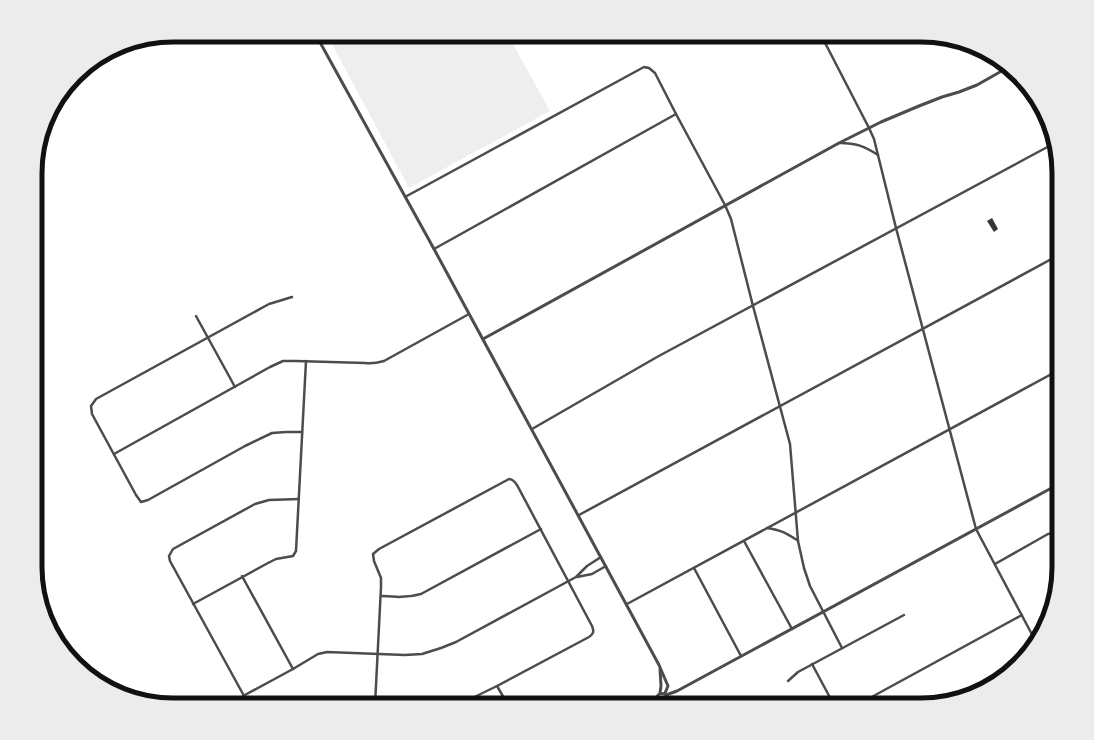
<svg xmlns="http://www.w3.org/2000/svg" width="1094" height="740" viewBox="0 0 1094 740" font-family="'DejaVu Sans',sans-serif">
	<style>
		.green { fill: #eee }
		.building { fill: #353535 }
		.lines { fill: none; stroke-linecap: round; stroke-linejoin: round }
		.minor { stroke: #4c4c4c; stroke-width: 2.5 }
		.tertiary { stroke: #4c4c4c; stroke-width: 3 }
		.rim { fill: none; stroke: #111; stroke-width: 5 }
	</style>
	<rect width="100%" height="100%" fill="#fff"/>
	<polygon class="green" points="327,35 508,35 550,111 409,188"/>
	<polygon class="building" points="992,218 998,229 994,232 987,221"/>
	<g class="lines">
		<g class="minor">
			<polyline points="821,35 869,128 874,139 896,228 976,529 1036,642"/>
			<path d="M840 143C856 143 864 146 878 155"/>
			<polyline points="405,197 644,67 649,68 655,73 676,114 725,205 731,219 753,306 790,444 798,541 804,568 810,586 842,648"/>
			<polyline points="434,249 676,114"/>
			<polyline points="292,297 269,304 96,399 91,406 92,414 136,495 141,502 148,500 245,446 272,433 286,432 302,432"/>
			<polyline points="196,316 235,387"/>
			<polyline points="532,429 657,357 1053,144"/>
			<path d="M114 454 270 367 283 361H296L365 363C372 364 377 363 384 361L469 314"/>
			<polyline points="579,515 1059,255"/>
			<path d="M767 528C781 530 786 533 797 540"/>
			<polyline points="744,541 792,629"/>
			<polyline points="995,564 1048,534 1054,533 1059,534"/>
			<polyline points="694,568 741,656"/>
			<polyline points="242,576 293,669"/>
			<polyline points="577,577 592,574 606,566"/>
			<path d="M381 596C395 597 407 598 421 594L541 529"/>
			<polyline points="193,604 268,563 276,559 293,556 296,551 306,361"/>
			<polyline points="627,604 1059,370"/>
			<polyline points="812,664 834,705"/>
			<polyline points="788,681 798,672 904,615"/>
			<polyline points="497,686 508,705"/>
			<polyline points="243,696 293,669 318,654 327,652 405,655 422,654 441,648 456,642 576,577 587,566 601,557"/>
			<polyline points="249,705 170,561 169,556 173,549 255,504 269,500 299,499"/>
			<path d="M375 705 381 587V578L374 561 373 554 379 549 509 479C513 479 515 482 517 485L592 626C594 631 594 634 589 637L497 686 458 705"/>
			<polyline points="857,705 1022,615"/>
		</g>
		<g class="tertiary">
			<polyline points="316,35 434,249 659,665 668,686 665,693"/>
			<polyline points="483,339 839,143 881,122 919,106 942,97 959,92 977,85 1007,68"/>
			<polyline points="660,669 661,686 660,693"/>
			<circle cx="662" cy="699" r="5.5"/>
			<polyline points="666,695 677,691 1059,484"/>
			<polyline points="648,705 657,697"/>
		</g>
	</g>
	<path d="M0 0H1094V740H0ZM173 42H921A131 131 0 0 1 1052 173V567A131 131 0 0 1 921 698H173A131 131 0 0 1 42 567V173A131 131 0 0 1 173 42Z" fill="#ececec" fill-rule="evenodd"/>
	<path class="rim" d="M173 42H921A131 131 0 0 1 1052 173V567A131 131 0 0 1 921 698H173A131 131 0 0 1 42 567V173A131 131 0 0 1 173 42Z"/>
</svg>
